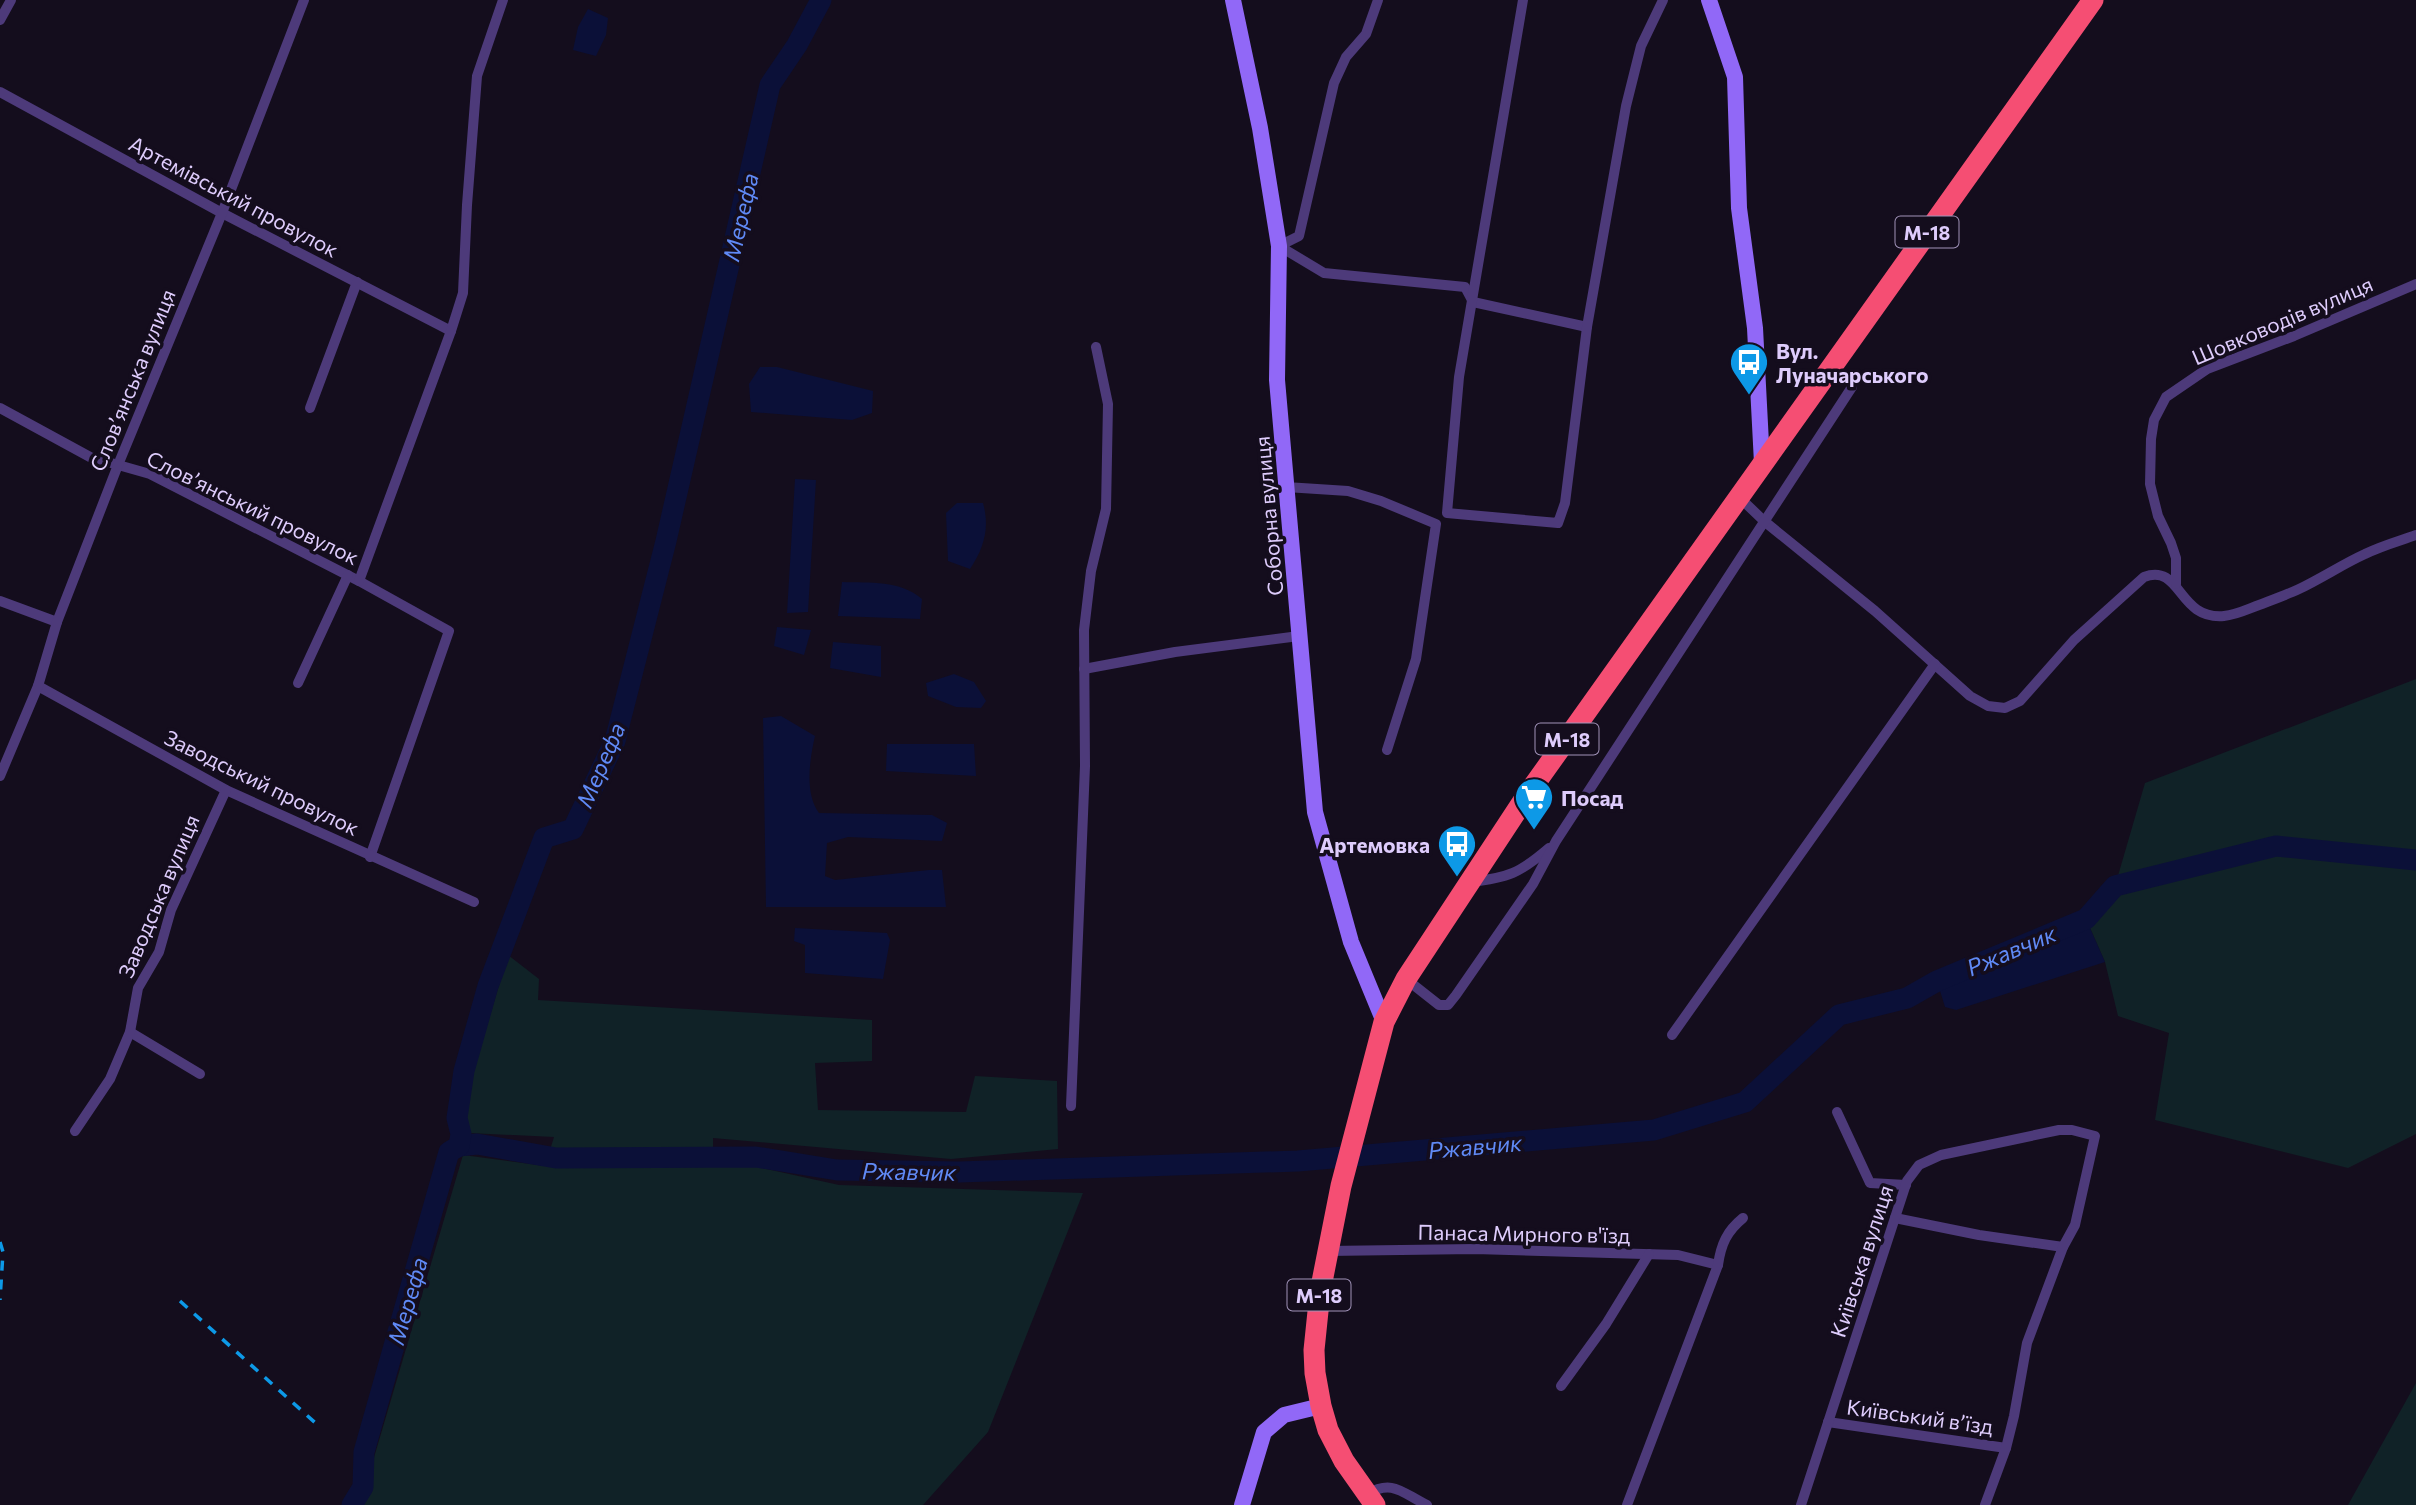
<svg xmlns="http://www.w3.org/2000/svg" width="2416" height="1505" viewBox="0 0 2416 1505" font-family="Commissioner,sans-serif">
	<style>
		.green { fill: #102227 }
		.water { fill: #0b1038 }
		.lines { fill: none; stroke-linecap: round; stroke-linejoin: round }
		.river { stroke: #0b1038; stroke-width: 21 }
		.street { stroke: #4d3a7a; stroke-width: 10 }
		.secondary { stroke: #9168f7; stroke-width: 16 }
		.highway { stroke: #f54e73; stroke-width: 21 }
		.rail { stroke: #0d99e7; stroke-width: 3.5; stroke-dasharray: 10 9; stroke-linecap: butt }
		.labels { text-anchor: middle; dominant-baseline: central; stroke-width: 7; stroke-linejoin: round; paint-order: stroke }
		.shield { fill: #140d1d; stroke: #a193b9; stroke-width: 2 }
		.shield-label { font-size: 19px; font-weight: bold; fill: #deccfc }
		.street-label { font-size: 21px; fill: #deccfc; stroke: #140d1d }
		.poi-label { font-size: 21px; font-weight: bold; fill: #deccfc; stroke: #140d1d; text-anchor: start }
		.water-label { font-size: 23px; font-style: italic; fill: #608af6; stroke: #140d1d }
	</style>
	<rect width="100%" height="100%" fill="#140d1d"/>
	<g class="green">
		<polygon points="2416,679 2416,1134 2348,1168 2155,1120 2169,1033 2118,1016 2105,962 2086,919 2115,886 2145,783"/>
		<polygon points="508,955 539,979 538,1000 872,1020 872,1061 815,1063 818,1110 966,1112 975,1076 1057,1081 1058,1149 951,1159 713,1138 713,1157 839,1185 1083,1193 988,1432 923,1505 360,1505 463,1155 545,1166 554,1137 469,1133 461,1113"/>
		<polygon points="2416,1383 2416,1505 2348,1505"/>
	</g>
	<g class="water">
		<polygon points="588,9 608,18 606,35 596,56 573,50 578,27"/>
		<polygon points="760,367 777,367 873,391 872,413 852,420 751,412 749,384"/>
		<polygon points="795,479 816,480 808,612 787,613"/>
		<path d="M957 503H983C990 528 984 548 970 569L948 561 946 513Z"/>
		<path d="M842 582C870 583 900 580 922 599L920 619 838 616Z"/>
		<polygon points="777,627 811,630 804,655 774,646"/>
		<polygon points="833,642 881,646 881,677 830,668"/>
		<polygon points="954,674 974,682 986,701 981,708 956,707 928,696 926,683"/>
		<path d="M781 716 815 736C810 758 804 793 819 813L932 815 947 823 942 841 848 837 827 843 825 876 835 880 929 870H942L946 907H766L763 718Z"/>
		<polygon points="887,744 974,744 976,776 886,771"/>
		<polygon points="2086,919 2105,962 1956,1010 1945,1007 1937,981"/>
		<polygon points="795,928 887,933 890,940 883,979 805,973 805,945 794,941"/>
	</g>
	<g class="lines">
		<g class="river">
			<polyline points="459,1146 477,1144 556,1158 756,1157 837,1170 959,1172 1298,1161 1654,1130 1745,1102 1839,1015 1907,998 1937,981 2086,919 2115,886 2276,846 2416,860"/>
			<polyline points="352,1505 363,1487 364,1452 449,1152 459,1146 461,1134 457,1118 464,1071 488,986 544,838 573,829 615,741 666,541 770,85 797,45 821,0"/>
		</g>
		<g class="street">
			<polyline points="1378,0 1366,34 1346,57 1334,83 1299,236 1279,246 1324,273 1465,287 1473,302 1587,327"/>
			<polyline points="1523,0 1459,377 1447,513 1558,523 1565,503 1587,327 1626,106 1641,46 1663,0"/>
			<polyline points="0,20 11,0"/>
			<polyline points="0,92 222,213 451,331"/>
			<polyline points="0,408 90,457 150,474 359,581 449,631 370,857"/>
			<polyline points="310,408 357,282"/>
			<polyline points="1286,487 1348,491 1381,501 1436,524 1416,659 1387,750"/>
			<path d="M1738 496 1764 521 1875 611 1970 696 1988 706 2005 708 2020 701 2074 640 2144 577C2182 563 2177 620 2224 616 2236 615 2248 609 2259 605 2272 600 2286 595 2299 589 2322 578 2343 564 2365 554 2381 546 2399 541 2416 535"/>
			<polyline points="359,581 451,331 463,293 467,205 477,76 503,0"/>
			<polyline points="2176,584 2176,558 2171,543 2158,516 2150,484 2151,439 2154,420 2166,397 2207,369 2294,336 2416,284"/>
			<polyline points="0,601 57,622"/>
			<polyline points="1084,669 1175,652 1299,636"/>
			<polyline points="298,683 348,575"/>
			<polyline points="38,686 226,790 474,902"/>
			<polyline points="0,776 38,686 57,622 118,465 222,213 304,0"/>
			<path d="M1470 882C1508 878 1520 873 1549 848"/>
			<polyline points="1406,979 1439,1005 1448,1005 1456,995 1533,884 1556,841 1852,387"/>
			<polyline points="130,1032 200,1074"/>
			<polyline points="1672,1035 1935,664"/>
			<polyline points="1071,1106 1085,766 1084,630 1091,571 1106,509 1108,404 1096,347"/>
			<polyline points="1837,1112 1870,1183 1906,1185"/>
			<polyline points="75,1131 110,1079 130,1032 138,988 159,952 171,910 226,790"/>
			<polyline points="1895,1218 1979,1235 2063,1247"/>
			<polyline points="1327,1251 1475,1249 1678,1255 1718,1265"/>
			<polyline points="1561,1386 1606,1324 1649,1254"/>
			<polyline points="1828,1422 2006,1448"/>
			<path d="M1367 1494C1393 1479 1402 1493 1427 1505"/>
			<path d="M1627 1505 1718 1265C1721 1244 1727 1231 1743 1218"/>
			<polyline points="1801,1505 1907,1181 1919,1165 1941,1155 2059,1130 2072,1130 2095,1136 2075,1225 2063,1247 2027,1343 2014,1416 2006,1448 1985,1505"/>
		</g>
		<g class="secondary">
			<polyline points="1233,0 1260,128 1279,246 1277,380 1315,812 1351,942 1384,1022"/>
			<polyline points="1709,0 1735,77 1739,208 1755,328 1762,463"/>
			<polyline points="1242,1505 1264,1432 1284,1415 1321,1406"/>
		</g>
		<polyline class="highway" points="1375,1505 1344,1461 1328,1430 1321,1406 1315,1373 1314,1350 1320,1292 1341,1186 1384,1022 1406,979 1527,795 2093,0"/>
		<g class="rail">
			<polyline points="0,1242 3,1252 0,1300"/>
			<polyline points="180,1301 321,1428"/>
		</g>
	</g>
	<defs>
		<g id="bus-pin" transform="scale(2.0125)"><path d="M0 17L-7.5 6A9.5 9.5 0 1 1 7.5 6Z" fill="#0d99e7" stroke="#140d1d"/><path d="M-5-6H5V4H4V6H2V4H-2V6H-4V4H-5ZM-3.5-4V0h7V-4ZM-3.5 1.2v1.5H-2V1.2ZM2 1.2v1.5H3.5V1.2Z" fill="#fff"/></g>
		<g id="supermarket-pin" transform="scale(2.0125)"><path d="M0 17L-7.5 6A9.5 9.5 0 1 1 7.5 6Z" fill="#0d99e7" stroke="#140d1d"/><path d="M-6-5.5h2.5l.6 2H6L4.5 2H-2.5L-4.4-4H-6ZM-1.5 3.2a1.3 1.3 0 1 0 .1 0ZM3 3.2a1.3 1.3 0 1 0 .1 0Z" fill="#fff"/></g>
	</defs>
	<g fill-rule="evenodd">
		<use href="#bus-pin" x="1749" y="362"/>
		<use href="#supermarket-pin" x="1534" y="797"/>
		<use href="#bus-pin" x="1457" y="844"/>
	</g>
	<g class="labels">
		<g class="shield">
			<rect x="1895.5" y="216.5" width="63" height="31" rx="5"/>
			<rect x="1535.5" y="723.5" width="63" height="31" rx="5"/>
			<rect x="1287.5" y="1279.5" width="63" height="31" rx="5"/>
		</g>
		<g class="shield-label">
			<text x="1927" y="232">М-18</text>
			<text x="1567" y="739">М-18</text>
			<text x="1319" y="1295">М-18</text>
		</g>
		<g class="street-label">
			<text transform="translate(234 196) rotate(28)">Артемівський провулок</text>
			<text transform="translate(2282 320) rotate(-23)">Шовководів вулиця</text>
			<text transform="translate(132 380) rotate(-68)">Слов’янська вулиця</text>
			<text transform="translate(253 507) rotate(26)">Слов’янський провулок</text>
			<text transform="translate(1268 516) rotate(-95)">Соборна вулиця</text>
			<text transform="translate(262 782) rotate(26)">Заводський провулок</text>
			<text transform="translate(158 896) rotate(-67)">Заводська вулиця</text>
			<text transform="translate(1524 1233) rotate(1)">Панаса Мирного в'їзд</text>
			<text transform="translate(1861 1261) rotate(-72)">Київська вулиця</text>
			<text transform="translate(1920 1416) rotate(8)">Київський в’їзд</text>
		</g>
		<g class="poi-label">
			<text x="1776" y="350">Вул.<tspan x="1776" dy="24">Луначарського</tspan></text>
			<text x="1561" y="797">Посад</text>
			<text x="1430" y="844" text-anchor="end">Артемовка</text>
		</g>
		<g class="water-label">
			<text transform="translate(740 217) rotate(-77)">Мерефа</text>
			<text transform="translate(600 765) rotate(-67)">Мерефа</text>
			<text transform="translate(2011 950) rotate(-23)">Ржавчик</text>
			<text transform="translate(1475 1146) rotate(-5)">Ржавчик</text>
			<text transform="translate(909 1171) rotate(1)">Ржавчик</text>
			<text transform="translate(407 1301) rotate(-74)">Мерефа</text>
		</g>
	</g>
</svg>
